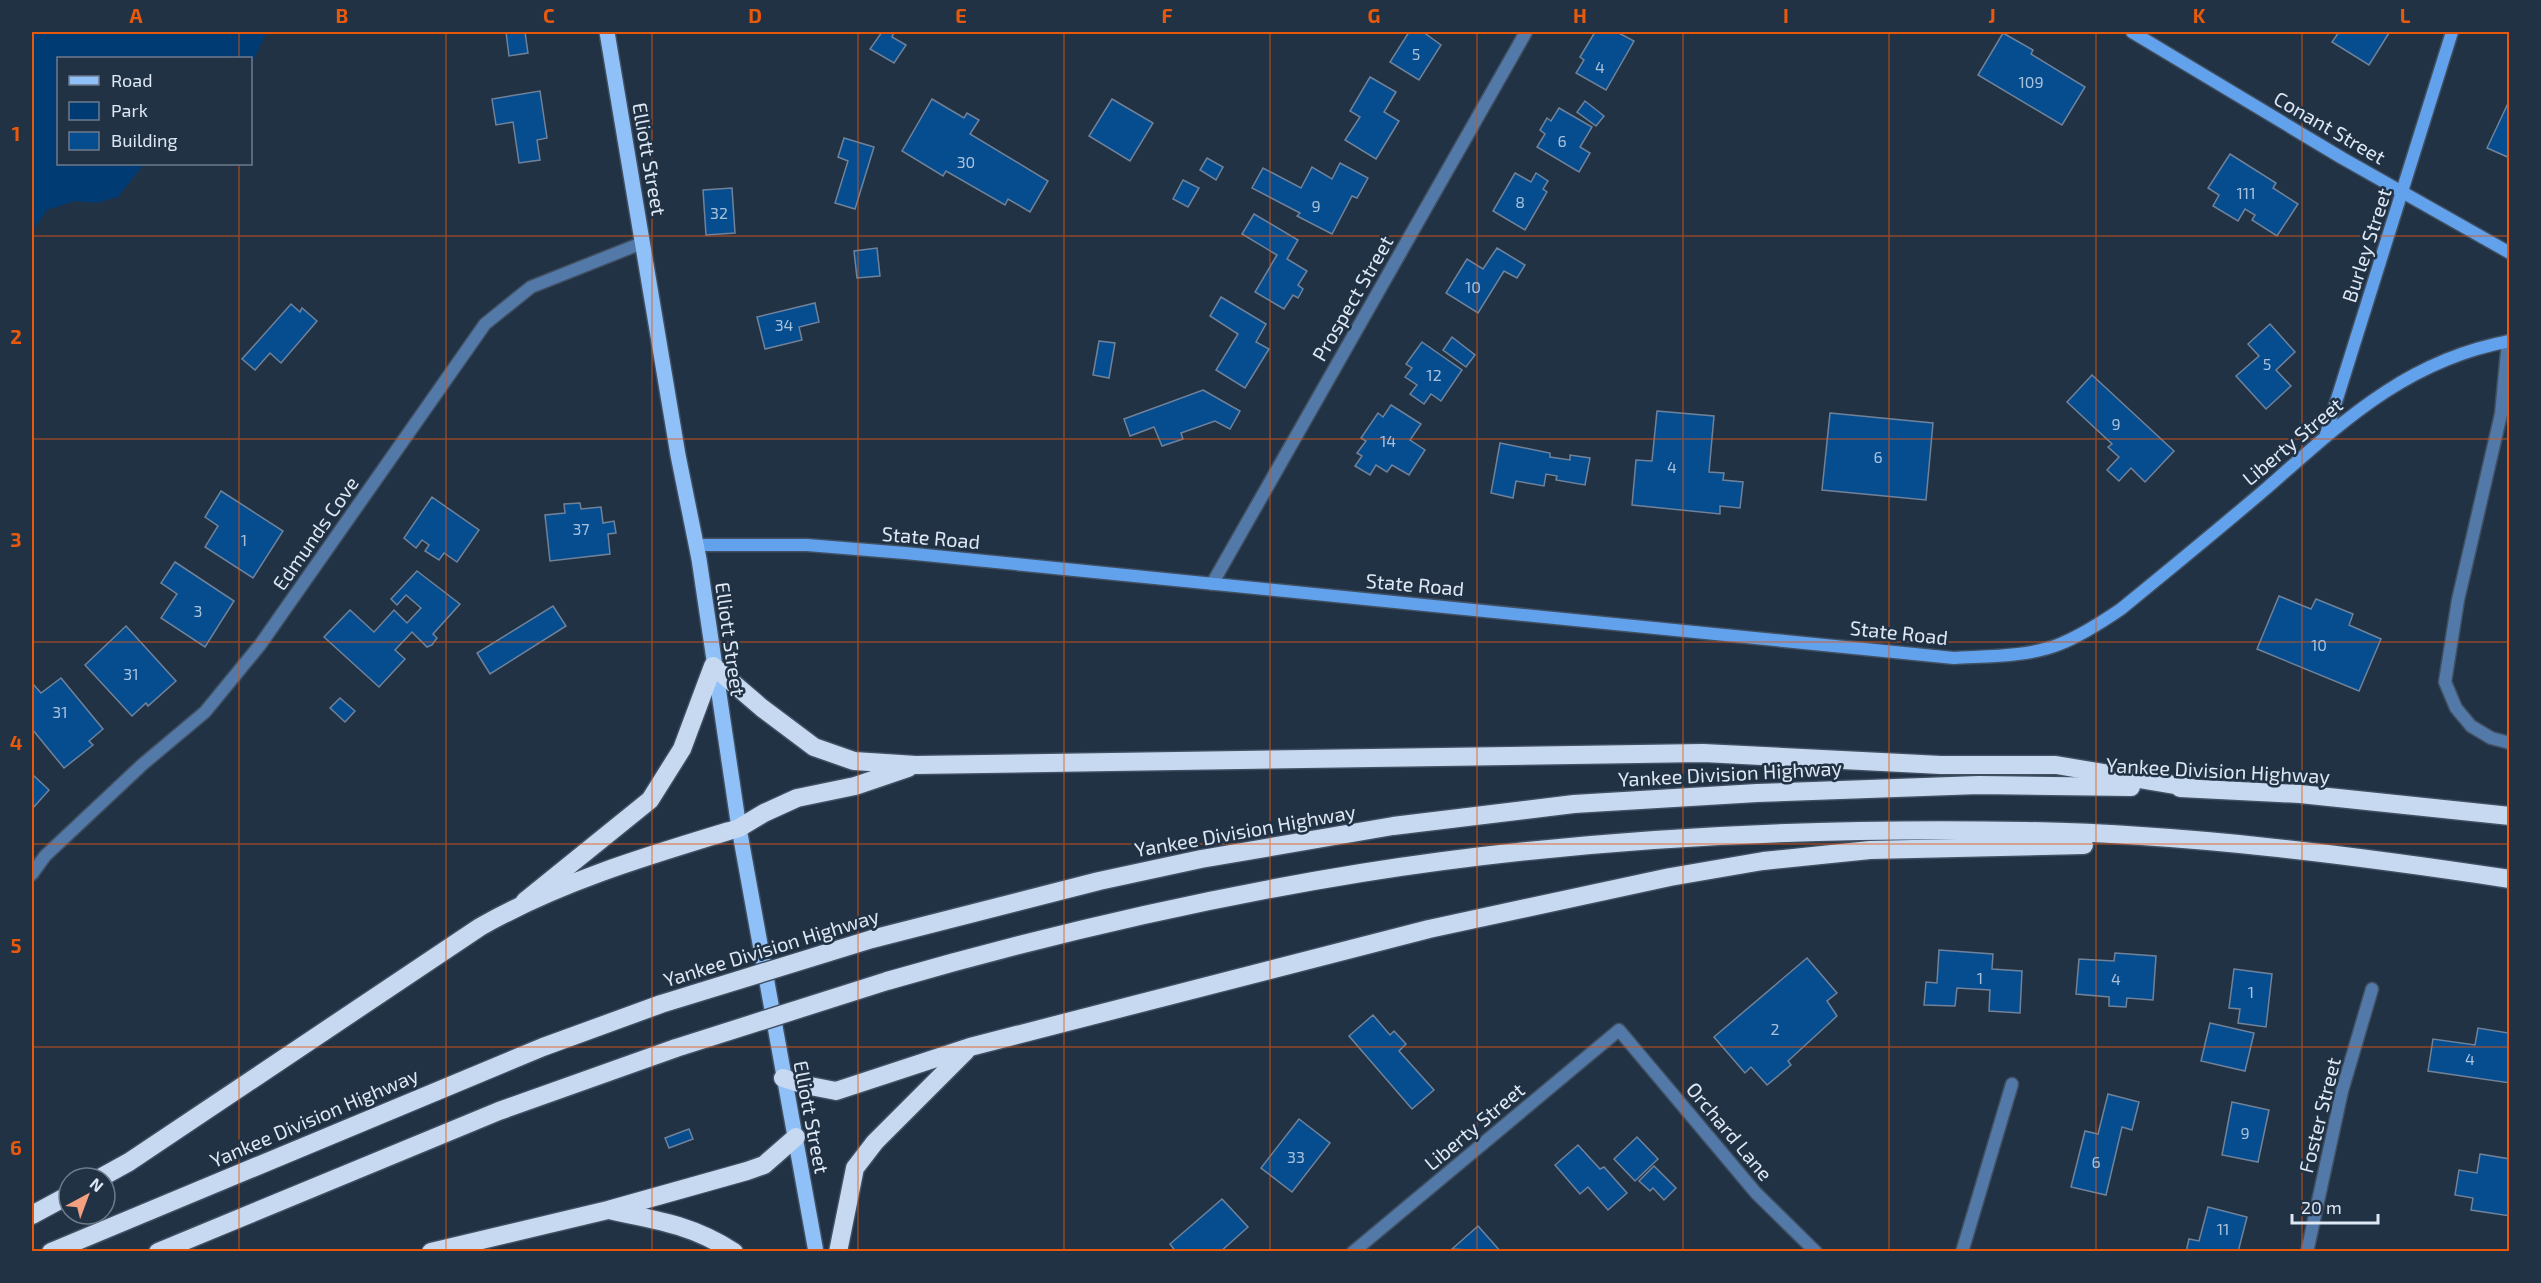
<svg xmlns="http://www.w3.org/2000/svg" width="2541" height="1283" viewBox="0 0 2541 1283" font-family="'Exo 2',sans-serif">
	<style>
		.green { fill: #003b73 }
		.building { fill: #064d90; stroke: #708299; stroke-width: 1.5 }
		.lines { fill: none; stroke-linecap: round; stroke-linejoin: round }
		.minor-casing { stroke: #404f61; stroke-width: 15 }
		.secondary-casing { stroke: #404f61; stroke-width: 15 }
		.primary-casing { stroke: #404f61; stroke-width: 18 }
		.motorway-casing { stroke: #404f61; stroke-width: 21 }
		.minor { stroke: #5279a7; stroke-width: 12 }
		.secondary { stroke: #62a1eb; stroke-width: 12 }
		.primary { stroke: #90c0f8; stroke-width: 15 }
		.motorway { stroke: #c7d9f0; stroke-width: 18 }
		.motorway-bridge-casing { stroke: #404f61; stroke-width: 21; stroke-linecap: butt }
		.motorway-bridge { stroke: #c7d9f0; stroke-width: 18 }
		.grid { fill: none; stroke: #e8590c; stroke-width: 1.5; stroke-opacity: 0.55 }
		.labels { text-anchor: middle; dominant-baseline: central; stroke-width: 5; stroke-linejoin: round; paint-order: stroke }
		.number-label { font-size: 16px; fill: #a8c1db }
		.street-label { font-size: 20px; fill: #dee8f4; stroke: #223245 }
		.neatline { fill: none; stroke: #e8590c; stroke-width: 2 }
		.grid-label { font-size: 20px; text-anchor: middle; font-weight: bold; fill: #e8590c }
	</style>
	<rect width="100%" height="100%" fill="#223245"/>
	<polygon class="green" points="32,32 267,32 251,65 250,58 58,58 58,164 144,164 118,197 96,203 75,201 47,210 32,232"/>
	<g class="building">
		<polygon points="506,32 530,32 525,32 528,53 509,56"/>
		<polygon points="882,32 894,32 892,37 906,45 894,63 870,49"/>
		<polygon points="1409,32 1423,32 1441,45 1419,80 1390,62"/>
		<polygon points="1595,32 1617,32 1634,41 1606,90 1576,73 1584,60 1580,57"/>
		<polygon points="2339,32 2387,32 2389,33 2369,65 2332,42"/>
		<polygon points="2003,33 2033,50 2031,54 2085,87 2062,125 1978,75"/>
		<polygon points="1370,77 1396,92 1384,112 1399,121 1376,159 1345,140 1360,117 1350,111"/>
		<polygon points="540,91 547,138 537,140 540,160 519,163 513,122 496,125 492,99"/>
		<polygon points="932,99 964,118 967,113 979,120 970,134 1048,181 1030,212 1008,199 1005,205 946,171 943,176 902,151"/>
		<polygon points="1112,99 1153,123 1130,161 1089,136"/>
		<polygon points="2510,99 2510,158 2487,148"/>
		<polygon points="1585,101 1604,116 1596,126 1577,112"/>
		<polygon points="1559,108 1592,127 1580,147 1590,153 1579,172 1537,147 1545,134 1540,130 1547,118 1551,121"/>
		<polygon points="844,138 874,147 855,209 835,203 848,161 838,157"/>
		<polygon points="2230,154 2276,183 2273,188 2298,204 2277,236 2252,220 2255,215 2245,209 2238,221 2213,206 2219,195 2208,188"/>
		<polygon points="1207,158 1223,167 1216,180 1200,170"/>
		<polygon points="1340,163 1368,178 1357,198 1352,196 1332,234 1297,216 1300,213 1252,188 1263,168 1301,188 1312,167 1332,179"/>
		<polygon points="1515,173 1531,182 1536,173 1548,181 1543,189 1547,192 1525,230 1493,211"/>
		<polygon points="1183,180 1199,188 1188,207 1173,199"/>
		<polygon points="732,188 735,233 706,235 703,190"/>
		<polygon points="1254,214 1298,240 1287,259 1307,271 1298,285 1303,289 1298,298 1293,295 1284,309 1255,292 1277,255 1242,234"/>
		<polygon points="877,248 880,276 857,278 854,251"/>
		<polygon points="1497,248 1525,265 1517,278 1504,271 1478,313 1446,293 1467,259 1483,269"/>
		<polygon points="1221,297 1266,324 1256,342 1269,349 1245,388 1216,370 1238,334 1210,316"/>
		<polygon points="815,303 819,322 799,327 802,340 765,349 757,317"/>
		<polygon points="291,304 300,312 302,308 317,321 281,363 270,353 255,370 242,359"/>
		<polygon points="2270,324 2295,352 2276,370 2291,386 2266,409 2236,376 2259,356 2248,344"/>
		<polygon points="1452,337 1475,355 1466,367 1443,350"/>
		<polygon points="1099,341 1115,343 1109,378 1093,375"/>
		<polygon points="1422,342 1462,370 1441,401 1431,394 1424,404 1410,394 1417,385 1405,377 1412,368 1406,364"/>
		<polygon points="2092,375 2174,451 2145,482 2131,468 2119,481 2107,470 2119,457 2108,447 2112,444 2067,402"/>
		<polygon points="1203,390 1240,411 1230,429 1215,421 1181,433 1183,439 1162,446 1154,427 1130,436 1124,419"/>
		<polygon points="1391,405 1421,424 1410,440 1425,450 1409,475 1392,465 1387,472 1376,465 1370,475 1355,466 1362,456 1357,453 1366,441 1361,438 1378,413 1383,417"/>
		<polygon points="1657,411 1714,416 1709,472 1724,473 1723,480 1743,482 1740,508 1720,506 1720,514 1632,505 1636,460 1652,461"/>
		<polygon points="1830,413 1933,423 1926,500 1822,490"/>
		<polygon points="1500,443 1550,453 1550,457 1570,460 1570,455 1590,458 1585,485 1556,480 1557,476 1546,474 1544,486 1516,481 1513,498 1491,493"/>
		<polygon points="221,491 283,531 253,578 205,547 218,526 205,517"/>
		<polygon points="432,497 479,530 457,562 444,553 439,560 425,551 429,545 422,540 416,548 404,538"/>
		<polygon points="580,503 581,509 601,507 603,523 614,521 616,533 608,534 610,554 550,561 545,515 565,513 564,504"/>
		<polygon points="175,562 234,601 205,647 161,618 177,594 161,583"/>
		<polygon points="417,571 460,604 433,634 437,638 432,645 427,647 412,632 395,650 405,659 379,687 324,637 350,610 374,632 394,610 407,623 421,608 406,595 397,605 391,599"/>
		<polygon points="2279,596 2311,609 2316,599 2353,614 2349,625 2381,639 2359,691 2257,649"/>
		<polygon points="553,606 566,626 490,674 477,653"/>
		<polygon points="126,626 176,681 148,706 146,703 132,716 85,665"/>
		<polygon points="61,678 103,729 89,741 93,745 64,768 32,729 32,686 33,684 41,693"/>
		<polygon points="340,698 355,711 345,722 330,708"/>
		<polygon points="32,774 49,790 32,809"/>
		<polygon points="1939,950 1993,954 1992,969 2022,971 2020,1013 1989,1011 1990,990 1957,988 1955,1006 1924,1005 1926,982 1937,983"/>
		<polygon points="2115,953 2156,956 2153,1000 2127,998 2126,1007 2109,1006 2109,997 2076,994 2079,959 2114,961"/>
		<polygon points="1807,958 1837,993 1827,1001 1837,1016 1788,1061 1791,1065 1767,1085 1751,1067 1745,1073 1714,1037"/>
		<polygon points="2234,969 2272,974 2266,1027 2238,1023 2240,1009 2229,1008"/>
		<polygon points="1373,1015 1390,1035 1394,1031 1406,1044 1399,1051 1434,1090 1412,1109 1349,1036"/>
		<polygon points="2210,1023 2254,1033 2245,1071 2201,1061"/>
		<polygon points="2510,1026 2510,1083 2428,1071 2433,1039 2475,1045 2478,1028 2508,1033"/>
		<polygon points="2108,1094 2139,1102 2132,1130 2122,1127 2106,1195 2071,1187 2085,1131 2098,1134"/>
		<polygon points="2232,1102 2269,1110 2258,1162 2222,1155"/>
		<polygon points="1299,1119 1330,1143 1292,1192 1261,1168"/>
		<polygon points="689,1129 693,1139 669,1148 665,1138"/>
		<polygon points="1637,1137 1658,1159 1635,1181 1614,1159"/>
		<polygon points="1578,1145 1600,1169 1604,1167 1627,1193 1608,1210 1588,1187 1580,1194 1555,1165"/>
		<polygon points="2480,1154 2510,1159 2510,1216 2471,1210 2473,1198 2455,1195 2459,1170 2477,1173"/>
		<polygon points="1654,1166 1676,1188 1664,1200 1653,1188 1650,1191 1639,1181"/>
		<polygon points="1222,1199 1248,1227 1220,1252 1176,1252 1170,1244"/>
		<polygon points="2208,1207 2247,1217 2238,1252 2186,1252 2189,1239 2199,1241"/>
		<polygon points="1478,1226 1501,1252 1452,1249"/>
	</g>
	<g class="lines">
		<g class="minor-casing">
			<g id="minor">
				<polyline points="2508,341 2501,414 2458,600 2445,682 2456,708 2471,726 2491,738 2510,743"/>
				<polyline points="1212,584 1526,32"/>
				<polyline points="32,874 45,856 143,764 205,712 260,645 485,324 531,287 642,243"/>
				<polyline points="1353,1252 1619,1030 1756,1193 1816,1252"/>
				<polyline points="1962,1252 2012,1084"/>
				<polyline points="2307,1252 2342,1091 2372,989"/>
			</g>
		</g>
		<g class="secondary-casing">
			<g id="secondary">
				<polyline points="2132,32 2342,158 2510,253"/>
				<polyline points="2326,434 2452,32"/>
				<path d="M695 545H807L905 553 1954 658C1988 656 2028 657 2060 644 2082 635 2102 622 2121 609 2170 569 2220 528 2268 487 2343 421 2407 360 2510 341"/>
			</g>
		</g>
		<g class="primary-casing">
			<polyline id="primary" points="607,32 678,455 699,559 739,828 816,1252"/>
		</g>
		<g class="motorway-casing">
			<g id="motorway">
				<polyline points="2180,788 2300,794 2510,816"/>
				<polyline points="525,901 650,800 682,749 713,666 762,708 814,747 854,761 916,765 1703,753 1941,765 2056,765 2192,788"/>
				<polyline points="872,939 1099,881 1201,859 1393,826 1574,804 1757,793 1979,785 2131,787"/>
				<path d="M887 981C1043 936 1201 899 1361 873 1580 838 1804 827 2026 831 2187 834 2350 855 2510 879"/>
				<polyline points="783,1078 805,1085 836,1091 970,1047 1429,929 1670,877 1763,861 1870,850 2084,845"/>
				<path d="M100 1178 129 1162 480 927C561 881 650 855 739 828L764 813 797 798 855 786 908 768"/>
				<path d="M613 1211C658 1220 694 1226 734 1252"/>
				<polyline points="32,1215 69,1195"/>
				<polyline points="51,1252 543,1047 661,1004"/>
				<polyline points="158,1252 499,1111 676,1048"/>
				<polyline points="431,1252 608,1210 747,1171 764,1165 796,1137"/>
				<polyline points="838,1252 855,1168 875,1142 966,1051"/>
			</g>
		</g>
		<use href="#minor" class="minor"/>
		<use href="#secondary" class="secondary"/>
		<use href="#primary" class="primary"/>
		<use href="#motorway" class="motorway"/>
		<g class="motorway-bridge-casing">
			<g id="motorway-bridge">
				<polyline points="661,1004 872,939"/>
				<polyline points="676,1048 887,981"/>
			</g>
		</g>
		<use href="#motorway-bridge" class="motorway-bridge"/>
	</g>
	<path class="grid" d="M239 32V58M446 32V1252M652 32V1252M858 32V1252M1064 32V1252M1270 32V1252M1477 32V1252M1683 32V1252M1889 32V1252M2096 32V1252M2302 32V1252M239 164V1252M32 236H2510M32 439H2510M32 642H2510M32 844H2510M32 1047H2510"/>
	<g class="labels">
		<g class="number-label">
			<text x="1416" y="53">5</text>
			<text x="1600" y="66">4</text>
			<text x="2031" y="81">109</text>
			<text x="1562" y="140">6</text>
			<text x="966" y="161">30</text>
			<text x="2246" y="192">111</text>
			<text x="1520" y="201">8</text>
			<text x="1316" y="205">9</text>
			<text x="719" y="212">32</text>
			<text x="1473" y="286">10</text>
			<text x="784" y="324">34</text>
			<text x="2267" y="363">5</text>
			<text x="1434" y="374">12</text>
			<text x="2116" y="423">9</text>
			<text x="1388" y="440">14</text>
			<text x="1878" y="456">6</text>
			<text x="1672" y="466">4</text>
			<text x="581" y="528">37</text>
			<text x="244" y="539">1</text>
			<text x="198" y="610">3</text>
			<text x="2319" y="644">10</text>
			<text x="131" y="673">31</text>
			<text x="60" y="711">31</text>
			<text x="1980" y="977">1</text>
			<text x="2116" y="978">4</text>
			<text x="2251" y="991">1</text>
			<text x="1775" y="1028">2</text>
			<text x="2470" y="1058">4</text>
			<text x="2245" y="1132">9</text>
			<text x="1296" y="1156">33</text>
			<text x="2096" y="1161">6</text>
			<text x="2223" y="1228">11</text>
		</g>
		<g class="street-label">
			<text transform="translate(2330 127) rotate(30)">Conant Street</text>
			<text transform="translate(650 159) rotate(80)">Elliott Street</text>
			<text transform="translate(2366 245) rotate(-72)">Burley Street</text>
			<text transform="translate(1352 298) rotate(-60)">Prospect Street</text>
			<text transform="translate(2292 441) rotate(-40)">Liberty Street</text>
			<text transform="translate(315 533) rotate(-55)">Edmunds Cove</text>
			<text transform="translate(931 537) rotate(5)">State Road</text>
			<text transform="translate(1415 584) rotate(5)">State Road</text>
			<text transform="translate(1899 632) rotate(6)">State Road</text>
			<text transform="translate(731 639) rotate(82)">Elliott Street</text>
			<text transform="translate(2218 770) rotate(3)">Yankee Division Highway</text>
			<text transform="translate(1730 773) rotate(-3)">Yankee Division Highway</text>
			<text transform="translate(1245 830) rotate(-10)">Yankee Division Highway</text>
			<text transform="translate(771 947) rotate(-17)">Yankee Division Highway</text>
			<text transform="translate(2319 1115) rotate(-76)">Foster Street</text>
			<text transform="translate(314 1117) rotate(-23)">Yankee Division Highway</text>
			<text transform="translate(812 1117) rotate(79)">Elliott Street</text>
			<text transform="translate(1474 1126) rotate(-40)">Liberty Street</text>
			<text transform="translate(1730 1131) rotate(50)">Orchard Lane</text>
		</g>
	</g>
	<rect width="2541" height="1283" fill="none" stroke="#223245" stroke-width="66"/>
	<rect x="57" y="57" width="195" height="108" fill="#223245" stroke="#6d7b8b" stroke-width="1.5"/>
	<rect x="69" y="76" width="30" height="9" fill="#90c0f8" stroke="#6d7b8b" stroke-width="1.5"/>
	<text x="111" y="87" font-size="18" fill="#dee8f4">Road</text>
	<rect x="69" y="102" width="30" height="18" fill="#003b73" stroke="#6d7b8b" stroke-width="1.5"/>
	<text x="111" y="117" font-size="18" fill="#dee8f4">Park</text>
	<rect x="69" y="132" width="30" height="18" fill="#064d90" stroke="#6d7b8b" stroke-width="1.5"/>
	<text x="111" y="147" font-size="18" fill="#dee8f4">Building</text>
	<g transform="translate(87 1196) rotate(41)"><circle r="28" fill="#223245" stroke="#6d7b8b" stroke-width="1.5"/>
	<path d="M0-4.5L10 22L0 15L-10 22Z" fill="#f2a07f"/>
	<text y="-9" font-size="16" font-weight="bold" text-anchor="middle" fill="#dee8f4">N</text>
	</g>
	<path d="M2292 1214v9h86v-9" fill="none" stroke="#dee8f4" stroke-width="3"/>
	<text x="2301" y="1214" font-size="18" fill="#dee8f4" stroke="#223245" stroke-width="4.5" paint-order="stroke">20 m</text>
	<rect x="33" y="33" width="2475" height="1217" class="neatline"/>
	<g class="grid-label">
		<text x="136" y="23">A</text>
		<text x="342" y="23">B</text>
		<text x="549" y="23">C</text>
		<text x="755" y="23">D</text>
		<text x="961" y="23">E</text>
		<text x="1167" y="23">F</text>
		<text x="1374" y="23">G</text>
		<text x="1580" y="23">H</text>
		<text x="1786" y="23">I</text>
		<text x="1992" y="23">J</text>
		<text x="2199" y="23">K</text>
		<text x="2405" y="23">L</text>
		<text x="16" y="141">1</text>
		<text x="16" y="344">2</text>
		<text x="16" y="547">3</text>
		<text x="16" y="750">4</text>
		<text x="16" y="953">5</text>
		<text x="16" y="1155">6</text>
	</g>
</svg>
